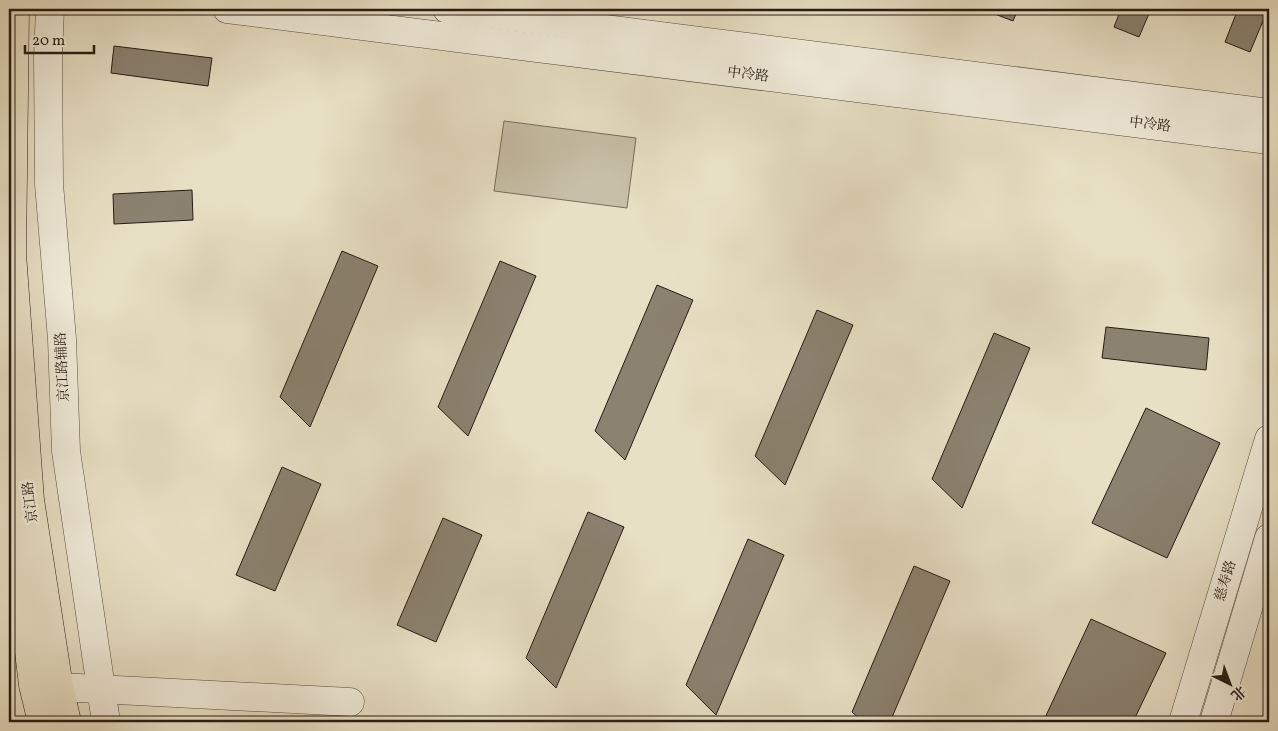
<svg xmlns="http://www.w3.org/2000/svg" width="1278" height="731" viewBox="0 0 1278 731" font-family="Vollkorn,'Noto Serif SC',serif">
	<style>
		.green { fill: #c7bfa7; stroke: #766e5e }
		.building { fill: #8b8270; stroke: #261c14 }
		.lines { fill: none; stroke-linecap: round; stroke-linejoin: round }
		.minor-casing { stroke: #564d40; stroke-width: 29 }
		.major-casing { stroke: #261c14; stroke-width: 29 }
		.minor { stroke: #f0ebd9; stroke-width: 28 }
		.major { stroke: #e8e0c5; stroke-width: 28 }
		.labels { text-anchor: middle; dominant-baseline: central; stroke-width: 5; stroke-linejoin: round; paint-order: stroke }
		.street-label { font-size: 14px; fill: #261c14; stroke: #f0ebd9 }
	</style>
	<rect width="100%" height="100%" fill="#e8e0c5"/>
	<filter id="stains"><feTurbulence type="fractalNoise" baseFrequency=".004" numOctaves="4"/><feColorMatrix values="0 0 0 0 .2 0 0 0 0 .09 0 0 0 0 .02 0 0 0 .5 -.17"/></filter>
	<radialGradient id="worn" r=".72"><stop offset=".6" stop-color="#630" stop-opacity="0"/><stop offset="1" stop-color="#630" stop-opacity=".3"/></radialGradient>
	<polygon class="green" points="504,121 636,138 627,208 494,191"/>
	<g class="building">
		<polygon points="988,9 1018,9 1013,21 987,11"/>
		<polygon points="1121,9 1151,9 1139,37 1114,27"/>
		<polygon points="1238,9 1268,9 1250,52 1225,42"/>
		<polygon points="114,46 212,58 208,86 111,73"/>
		<polygon points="192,190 193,220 114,224 113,194"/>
		<polygon points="342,251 378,266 310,427 280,397"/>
		<polygon points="500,261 536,276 468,436 438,407"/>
		<polygon points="657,285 693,300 625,460 595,431"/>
		<polygon points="817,310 853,325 785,485 755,456"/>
		<polygon points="1106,327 1209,338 1206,370 1102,358"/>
		<polygon points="994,333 1030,348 962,508 932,479"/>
		<polygon points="1146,408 1220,443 1167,558 1092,523"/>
		<polygon points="282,467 321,484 275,591 236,575"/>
		<polygon points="588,512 624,527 556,688 526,658"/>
		<polygon points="443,518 482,535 436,642 397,625"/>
		<polygon points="748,539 784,555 716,715 686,685"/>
		<polygon points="914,566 950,581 890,722 863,722 852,712"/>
		<polygon points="1091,619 1166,653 1133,722 1043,722"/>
	</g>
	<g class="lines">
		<g class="minor-casing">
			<g id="minor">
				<polyline points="50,9 48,57 49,184 62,339 66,451 106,722"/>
				<polyline points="227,9 1269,140"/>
				<polyline points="447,9 1269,113"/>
				<polyline points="59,687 350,702"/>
				<polyline points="1183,722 1269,439"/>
				<polyline points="1214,722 1269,538"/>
			</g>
		</g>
		<g class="major-casing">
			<g id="major">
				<polyline points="15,9 12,254 30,500 59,687 67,722"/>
				<polyline points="9,484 33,685 42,722"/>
			</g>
		</g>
		<use href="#minor" class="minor"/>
		<use href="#major" class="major"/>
	</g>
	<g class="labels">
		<g class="street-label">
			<text transform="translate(748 75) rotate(7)">中冷路</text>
			<text transform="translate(1150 125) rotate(7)">中冷路</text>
			<text transform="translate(63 367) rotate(-93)">京江路辅路</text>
			<text transform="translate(31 502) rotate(-97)">京江路</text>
			<text transform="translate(1226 581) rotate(-73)">慈寿路</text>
		</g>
	</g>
	<rect width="1278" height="731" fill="none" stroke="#e8e0c5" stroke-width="30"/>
	<rect x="10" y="10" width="1258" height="711" fill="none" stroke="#261c14" stroke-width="2.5"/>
	<rect x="15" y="15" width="1248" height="701" fill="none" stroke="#261c14"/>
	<g transform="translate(1230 684) rotate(138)" stroke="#f0ebd9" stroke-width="4" paint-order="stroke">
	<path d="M0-4L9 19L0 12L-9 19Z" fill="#261c14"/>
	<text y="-8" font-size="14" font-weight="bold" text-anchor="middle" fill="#261c14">北</text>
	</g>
	<path d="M25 45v8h69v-8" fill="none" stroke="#261c14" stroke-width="2.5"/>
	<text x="32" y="45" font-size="15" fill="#261c14" stroke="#f0ebd9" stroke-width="4" paint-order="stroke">20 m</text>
	<rect width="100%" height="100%" filter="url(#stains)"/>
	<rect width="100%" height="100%" fill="url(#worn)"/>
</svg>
